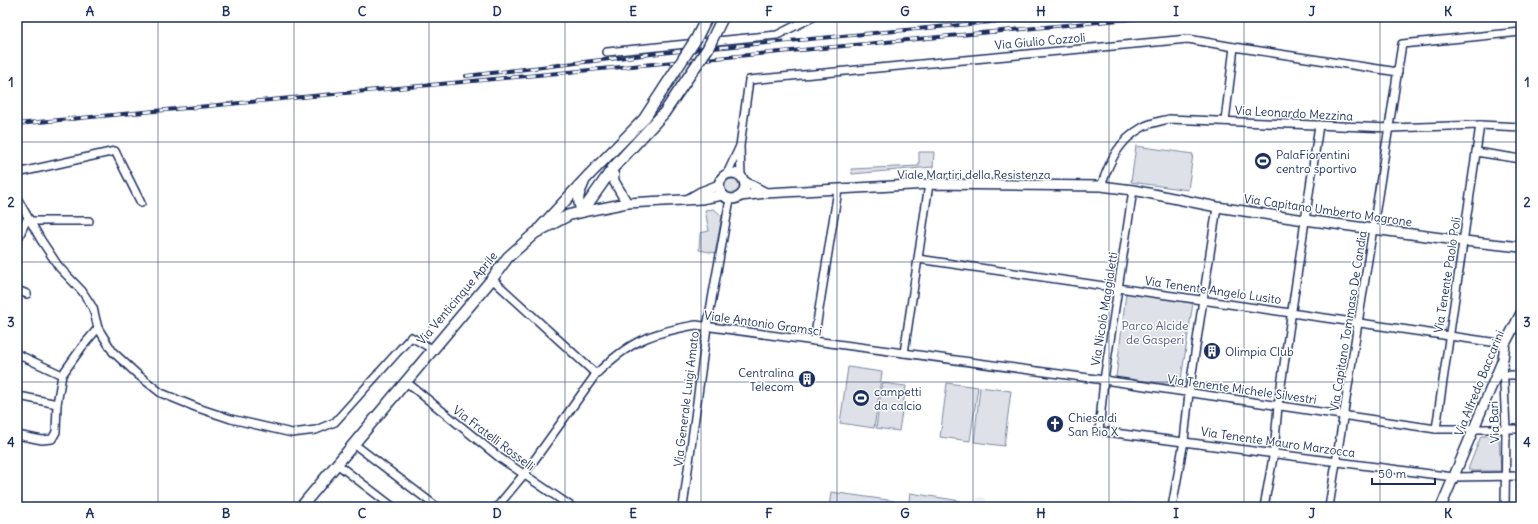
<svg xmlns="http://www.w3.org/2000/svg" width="1538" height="524" viewBox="0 0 1538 524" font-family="Delius,sans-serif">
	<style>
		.built { fill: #eff0f4 }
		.green { fill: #dee1e7; stroke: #7c88a2 }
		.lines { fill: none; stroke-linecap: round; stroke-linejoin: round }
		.minor-casing { stroke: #1b2f5e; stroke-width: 10 }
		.tertiary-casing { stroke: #1b2f5e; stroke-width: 12 }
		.secondary-casing { stroke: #1b2f5e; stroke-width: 13 }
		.minor { stroke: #fff; stroke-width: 7 }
		.tertiary { stroke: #fff; stroke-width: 9 }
		.secondary { stroke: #fff; stroke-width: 10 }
		.rail-casing { stroke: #1b2f5e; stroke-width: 4 }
		.rail { stroke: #fff; stroke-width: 2.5; stroke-dasharray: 8; stroke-linecap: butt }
		.secondary-bridge-casing { stroke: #1b2f5e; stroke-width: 13; stroke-linecap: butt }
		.secondary-bridge { stroke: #fff; stroke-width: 10 }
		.grid { fill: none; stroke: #1b2f5e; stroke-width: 1; stroke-opacity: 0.55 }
		.labels { text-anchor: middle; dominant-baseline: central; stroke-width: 3; stroke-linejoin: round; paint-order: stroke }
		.street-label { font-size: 12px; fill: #1b2f5e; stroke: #fff }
		.poi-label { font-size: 12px; fill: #1b2f5e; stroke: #fff; text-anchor: start }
		.park-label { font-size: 12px; fill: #4c5c80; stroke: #fff }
		.neatline { fill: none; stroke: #1b2f5e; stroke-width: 1.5 }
		.grid-label { font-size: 13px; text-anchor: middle; font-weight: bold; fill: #1b2f5e }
	</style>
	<rect width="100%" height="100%" fill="#fff"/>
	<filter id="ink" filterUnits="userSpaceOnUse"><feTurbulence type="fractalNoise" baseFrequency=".025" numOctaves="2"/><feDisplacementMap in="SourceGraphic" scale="8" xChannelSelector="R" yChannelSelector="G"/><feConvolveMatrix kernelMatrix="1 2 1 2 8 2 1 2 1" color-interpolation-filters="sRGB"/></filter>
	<g filter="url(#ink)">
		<g class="built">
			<polygon points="978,497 984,497 987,501 987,504 996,505 995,507 974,507 974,502"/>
			<polygon points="1120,500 1163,507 1119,507"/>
		</g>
		<g class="green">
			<polygon points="1136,146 1193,154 1188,190 1131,182"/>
			<polygon points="919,152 934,152 933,167 852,174 851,169 919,166"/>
			<circle cx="732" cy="186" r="7"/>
			<polygon points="714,209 722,216 715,253 699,250 700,233 709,231 705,210"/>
			<polygon points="1126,293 1193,303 1180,386 1116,377"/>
			<polygon points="848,367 882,372 874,428 840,423"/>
			<polygon points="882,383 906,386 899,431 876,428"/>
			<polygon points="947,383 978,387 970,441 940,437"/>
			<polygon points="980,387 1011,391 1004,446 974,442"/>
			<polygon points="1481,436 1499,436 1501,471 1473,471 1468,469"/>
			<polygon points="831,492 895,501 894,507 829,507"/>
			<polygon points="910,493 961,501 961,507 908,507"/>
		</g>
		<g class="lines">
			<g class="minor-casing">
				<g id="minor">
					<polyline points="607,52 777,35 813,17"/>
					<polyline points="1225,121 1234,47"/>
					<polyline points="1476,152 1521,159"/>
					<polyline points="17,173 115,151 141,203"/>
					<polyline points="727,174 739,148"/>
					<polyline points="741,176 740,146 749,80 1188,39 1234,47 1398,72"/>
					<path d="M1101 186C1110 161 1118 141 1143 127 1150 123 1161 121 1169 119L1390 128 1480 125 1521 127"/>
					<polyline points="1133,190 1104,380 1099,431 1453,477 1521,476"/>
					<polyline points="17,198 41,240 59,267 82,291 93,308 98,328 113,352 137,374 161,393 198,408 231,419 292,433 316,430 335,422 411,337 432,349"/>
					<polyline points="17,241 26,221 89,221"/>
					<polyline points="918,259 1505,344"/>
					<polyline points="492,279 596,374"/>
					<polyline points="17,290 27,294"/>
					<polyline points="814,341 838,190"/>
					<polyline points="904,353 929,184"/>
					<polyline points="17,354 62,375"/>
					<polyline points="1503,361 1506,430 1505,507"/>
					<polyline points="1503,375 1521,375"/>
					<polyline points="405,381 500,458 572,507"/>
					<polyline points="17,397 24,397 57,404"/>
					<polyline points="1436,429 1480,125"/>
					<polyline points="17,435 42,440 52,439 56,432 57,404 62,375 82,347 98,328"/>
					<polyline points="354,444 437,507"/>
					<polyline points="337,464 393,507"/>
					<path d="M497 507 525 473 596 374C630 341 650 333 696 325L1104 380 1436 429H1521"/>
					<polyline points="683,507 707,327 730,199"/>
					<polyline points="1172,507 1184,441 1189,393 1217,207"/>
					<polyline points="1264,507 1274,452 1278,406 1319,125"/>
					<polyline points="1329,507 1402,44 1521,32"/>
				</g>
			</g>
			<g class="tertiary-casing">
				<g id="tertiary">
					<polyline points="613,168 614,181 627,203"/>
					<circle cx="732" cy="186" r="13"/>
					<polyline points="745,182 766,193"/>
					<path d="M584 183C579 194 576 200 582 212L627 203 701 199 723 195"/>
					<polyline points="740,196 766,193 929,184 1101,186 1133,190 1217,207 1305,220 1464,241 1521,247"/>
					<polyline points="689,199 701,192 719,185"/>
					<polyline points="1441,507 1503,359 1505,344 1521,313"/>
				</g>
			</g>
			<g class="secondary-casing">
				<g id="secondary">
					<polyline points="540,228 589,175"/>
					<polyline points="301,507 492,279 508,257 535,233 569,215 582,212 613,168"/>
				</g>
			</g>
			<use href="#minor" class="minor"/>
			<use href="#tertiary" class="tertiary"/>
			<use href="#secondary" class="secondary"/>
			<g class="rail-casing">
				<g id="rail">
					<polyline points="466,76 660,53 1045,17"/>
					<polyline points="17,124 1151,17"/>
				</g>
			</g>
			<use href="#rail" class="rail"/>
			<g class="secondary-bridge-casing">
				<g id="secondary-bridge">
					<polyline points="613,168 664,113 708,48 723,17"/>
					<polyline points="589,175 644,119 696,39 707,17"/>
				</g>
			</g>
			<use href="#secondary-bridge" class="secondary-bridge"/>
		</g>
	</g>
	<path class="grid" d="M158 17V507M294 17V507M429 17V507M565 17V507M701 17V507M837 17V507M973 17V507M1109 17V507M1244 17V507M1380 17V507M17 142H1521M17 262H1521M17 382H1521"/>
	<defs>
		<g id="stadium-disc" transform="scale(0.9)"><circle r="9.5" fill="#1b2f5e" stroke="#fff"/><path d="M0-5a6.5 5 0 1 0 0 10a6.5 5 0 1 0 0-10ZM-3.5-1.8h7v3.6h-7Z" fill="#fff"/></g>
		<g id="building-disc" transform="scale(0.9)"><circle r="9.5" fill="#1b2f5e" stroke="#fff"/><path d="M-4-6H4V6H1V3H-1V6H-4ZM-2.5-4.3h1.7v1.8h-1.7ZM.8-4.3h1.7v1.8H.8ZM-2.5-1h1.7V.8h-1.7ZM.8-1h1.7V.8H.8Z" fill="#fff"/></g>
		<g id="church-disc" transform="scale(0.9)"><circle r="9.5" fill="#1b2f5e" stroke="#fff"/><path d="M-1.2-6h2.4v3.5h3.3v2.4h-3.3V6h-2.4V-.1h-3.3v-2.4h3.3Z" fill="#fff"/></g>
	</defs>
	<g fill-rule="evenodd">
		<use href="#stadium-disc" x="1263" y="161"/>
		<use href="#building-disc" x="1212" y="351"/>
		<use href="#building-disc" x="807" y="379"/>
		<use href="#stadium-disc" x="861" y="398"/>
		<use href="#church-disc" x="1055" y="424"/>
	</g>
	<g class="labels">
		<g class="street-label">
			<text transform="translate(1040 41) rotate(-5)">Via Giulio Cozzoli</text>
			<text transform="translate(1294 113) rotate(3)">Via Leonardo Mezzina</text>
			<text x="974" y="174">Viale Martiri della Resistenza</text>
			<text transform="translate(1328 210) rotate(8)">Via Capitano Umberto Magrone</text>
			<text transform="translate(1447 275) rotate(-81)">Via Tenente Paolo Poli</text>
			<text transform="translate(1213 290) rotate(8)">Via Tenente Angelo Lusito</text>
			<text transform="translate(457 298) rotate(-50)">Via Venticinque Aprile</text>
			<text transform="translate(1104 309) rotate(-81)">Via Nicolò Maggialetti</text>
			<text transform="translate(1348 321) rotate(-81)">Via Capitano Tommaso De Candia</text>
			<text transform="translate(763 323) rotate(8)">Viale Antonio Gramsci</text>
			<text transform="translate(1479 383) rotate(-68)">Via Alfredo Baccarini</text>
			<text transform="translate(1242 389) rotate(8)">Via Tenente Michele Silvestri</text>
			<text transform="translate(686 399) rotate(-83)">Via Generale Luigi Amato</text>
			<text transform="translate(1494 422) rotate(-92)">Via Bari</text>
			<text transform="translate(494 438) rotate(37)">Via Fratelli Rosselli</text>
			<text transform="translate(1278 442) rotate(8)">Via Tenente Mauro Marzocca</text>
		</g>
		<g class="poi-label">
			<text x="1276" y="154">PalaFiorentini<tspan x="1276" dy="14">centro sportivo</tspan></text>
			<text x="1225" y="351">Olimpia Club</text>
			<text x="794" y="372" text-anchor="end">Centralina<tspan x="794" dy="14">Telecom</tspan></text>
			<text x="874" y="391">campetti<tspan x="874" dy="14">da calcio</tspan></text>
			<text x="1068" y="417">Chiesa di<tspan x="1068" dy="14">San Pio X</tspan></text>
		</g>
		<g class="park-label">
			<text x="1155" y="325">Parco Alcide<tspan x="1155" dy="14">de Gasperi</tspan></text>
		</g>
	</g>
	<rect width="1538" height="524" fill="none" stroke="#fff" stroke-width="44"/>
	<path d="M1372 478v6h63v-6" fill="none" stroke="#1b2f5e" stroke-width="2"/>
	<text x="1378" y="478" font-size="12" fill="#1b2f5e" stroke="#ffffff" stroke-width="3" paint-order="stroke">50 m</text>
	<rect x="22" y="22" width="1494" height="480" class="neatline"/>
	<g class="grid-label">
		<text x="90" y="16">A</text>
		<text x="226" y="16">B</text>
		<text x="362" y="16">C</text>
		<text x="497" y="16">D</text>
		<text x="633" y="16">E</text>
		<text x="769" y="16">F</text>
		<text x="905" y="16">G</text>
		<text x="1041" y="16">H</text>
		<text x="1176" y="16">I</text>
		<text x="1312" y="16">J</text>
		<text x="1448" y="16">K</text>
		<text x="11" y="87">1</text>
		<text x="1527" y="87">1</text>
		<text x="11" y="207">2</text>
		<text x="1527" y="207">2</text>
		<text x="11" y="327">3</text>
		<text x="1527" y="327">3</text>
		<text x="11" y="447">4</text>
		<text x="1527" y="447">4</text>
		<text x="90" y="518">A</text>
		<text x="226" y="518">B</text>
		<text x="362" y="518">C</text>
		<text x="497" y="518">D</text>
		<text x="633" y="518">E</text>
		<text x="769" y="518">F</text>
		<text x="905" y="518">G</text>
		<text x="1041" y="518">H</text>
		<text x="1176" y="518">I</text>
		<text x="1312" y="518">J</text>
		<text x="1448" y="518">K</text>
	</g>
</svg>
